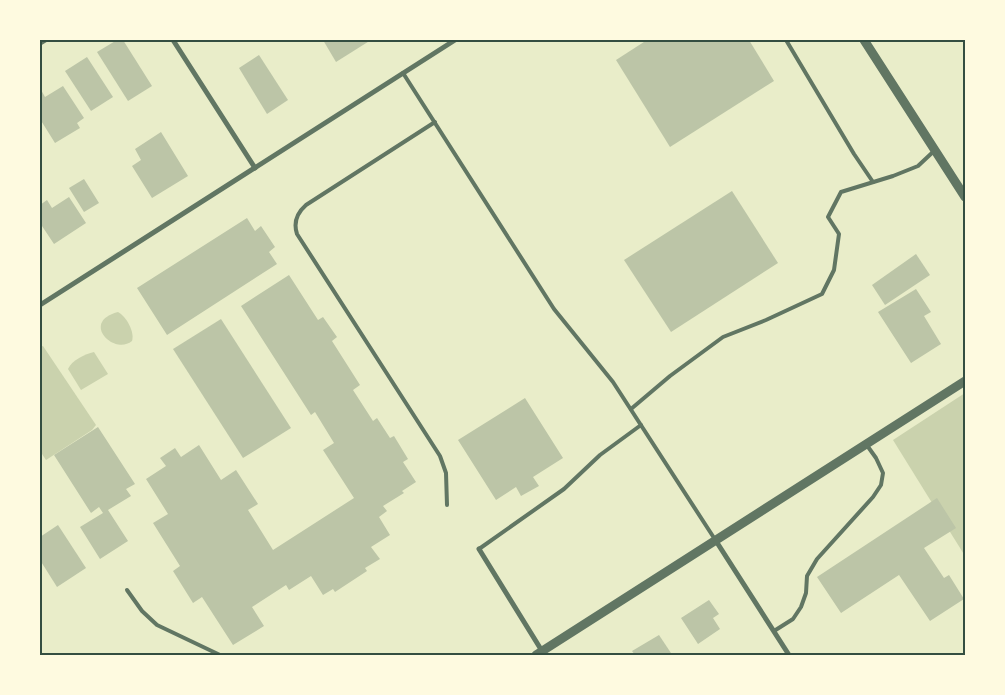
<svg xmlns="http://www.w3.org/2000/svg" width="1005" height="695" viewBox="0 0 1005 695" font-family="Helvetica,sans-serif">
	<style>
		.green { fill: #cad2ad }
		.building { fill: #bcc5a7 }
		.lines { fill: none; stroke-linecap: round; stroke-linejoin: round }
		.service { stroke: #617663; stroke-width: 4 }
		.minor { stroke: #617663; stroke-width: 5 }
		.tertiary { stroke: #617663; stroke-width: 9 }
		.neatline { fill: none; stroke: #344e41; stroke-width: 2 }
	</style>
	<rect width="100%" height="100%" fill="#e9edc9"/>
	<g class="green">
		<path d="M118 312C126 316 135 332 132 341 114 356 80 322 118 312Z"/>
		<polygon points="43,346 96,425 92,430 46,460 40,451 40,347"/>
		<path d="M94 352 108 374 81 390 68 369C72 360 85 354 94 352Z"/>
		<polygon points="965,393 965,556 893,440"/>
	</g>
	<g class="building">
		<polygon points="117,40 123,40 152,86 128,101 97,52"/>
		<polygon points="323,40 371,40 336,62"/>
		<polygon points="647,40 749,40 774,81 670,147 616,60"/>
		<polygon points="259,55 288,100 267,114 239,68"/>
		<polygon points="87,57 113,97 91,111 65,71"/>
		<polygon points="63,86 84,118 77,123 80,128 55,143 40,119 40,88 45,97"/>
		<polygon points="161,132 188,176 152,198 132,166 141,160 135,149"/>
		<polygon points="84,179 99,203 84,212 69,188"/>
		<polygon points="732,191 778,263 671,332 624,260"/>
		<polygon points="69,197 86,223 54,244 40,223 40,205 47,200 52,208"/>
		<polygon points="247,218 255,231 261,226 275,247 269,252 277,264 167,335 137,288"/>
		<polygon points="916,254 930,275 885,305 872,285"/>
		<polygon points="289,275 318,320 323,317 337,337 332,341 360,385 353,390 373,421 377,418 390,438 394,436 408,459 403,462 416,482 402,491 404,493 383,506 387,511 379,517 390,535 371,547 380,559 365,568 367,571 335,592 333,589 323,595 311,576 289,590 286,585 252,607 264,626 233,645 202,597 193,603 173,571 180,566 153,523 168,514 146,479 166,466 160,458 175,448 181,457 199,445 221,480 236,470 258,504 248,510 273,550 354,498 323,450 334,443 315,412 311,415 241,306"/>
		<polygon points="916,289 931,312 924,316 941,344 911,363 878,312"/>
		<polygon points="221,319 291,428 243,458 173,349"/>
		<polygon points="525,398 563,458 533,477 539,486 521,496 516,487 496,500 458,440"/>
		<polygon points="98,427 135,484 126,489 131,496 108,510 128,541 100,559 80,527 103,513 99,507 91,513 54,455"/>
		<polygon points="937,498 956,528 924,548 944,578 949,575 964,599 930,621 899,575 841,613 817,577"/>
		<polygon points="58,525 86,568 57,587 40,560 40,537"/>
		<polygon points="709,600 719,614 713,618 720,629 698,644 681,618"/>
		<polygon points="659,635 671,653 668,655 635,655 632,651"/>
	</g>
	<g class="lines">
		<g class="service">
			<polyline points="786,40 854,154 873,182"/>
			<polyline points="403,73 554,309 613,382 716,541"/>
			<path d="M435 122 306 205C297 213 293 222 297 234L440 456 446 473 447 505"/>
			<polyline points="631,409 670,376 723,337 766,320 822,294 834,270 839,234 828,217 841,192 893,176 918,166 934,151"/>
			<polyline points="479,549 564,489 600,455 641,425"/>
			<polyline points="127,590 142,611 157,625 220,655"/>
			<polyline points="774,631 793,619 801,607 806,593 807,576 817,559 873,497 881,485 883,473 876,458 866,444"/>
		</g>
		<g class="minor">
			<polyline points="173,40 255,168"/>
			<polyline points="40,43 45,40"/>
			<polyline points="40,305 455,40"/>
			<polyline points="716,541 789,655"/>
			<polyline points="479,549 542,651"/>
		</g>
		<g class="tertiary">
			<polyline points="864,40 965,197"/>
			<polyline points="536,655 965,381"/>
		</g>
	</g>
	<rect width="1005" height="695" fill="none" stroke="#fefae0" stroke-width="82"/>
	<rect x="41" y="41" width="923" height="613" class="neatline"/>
</svg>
